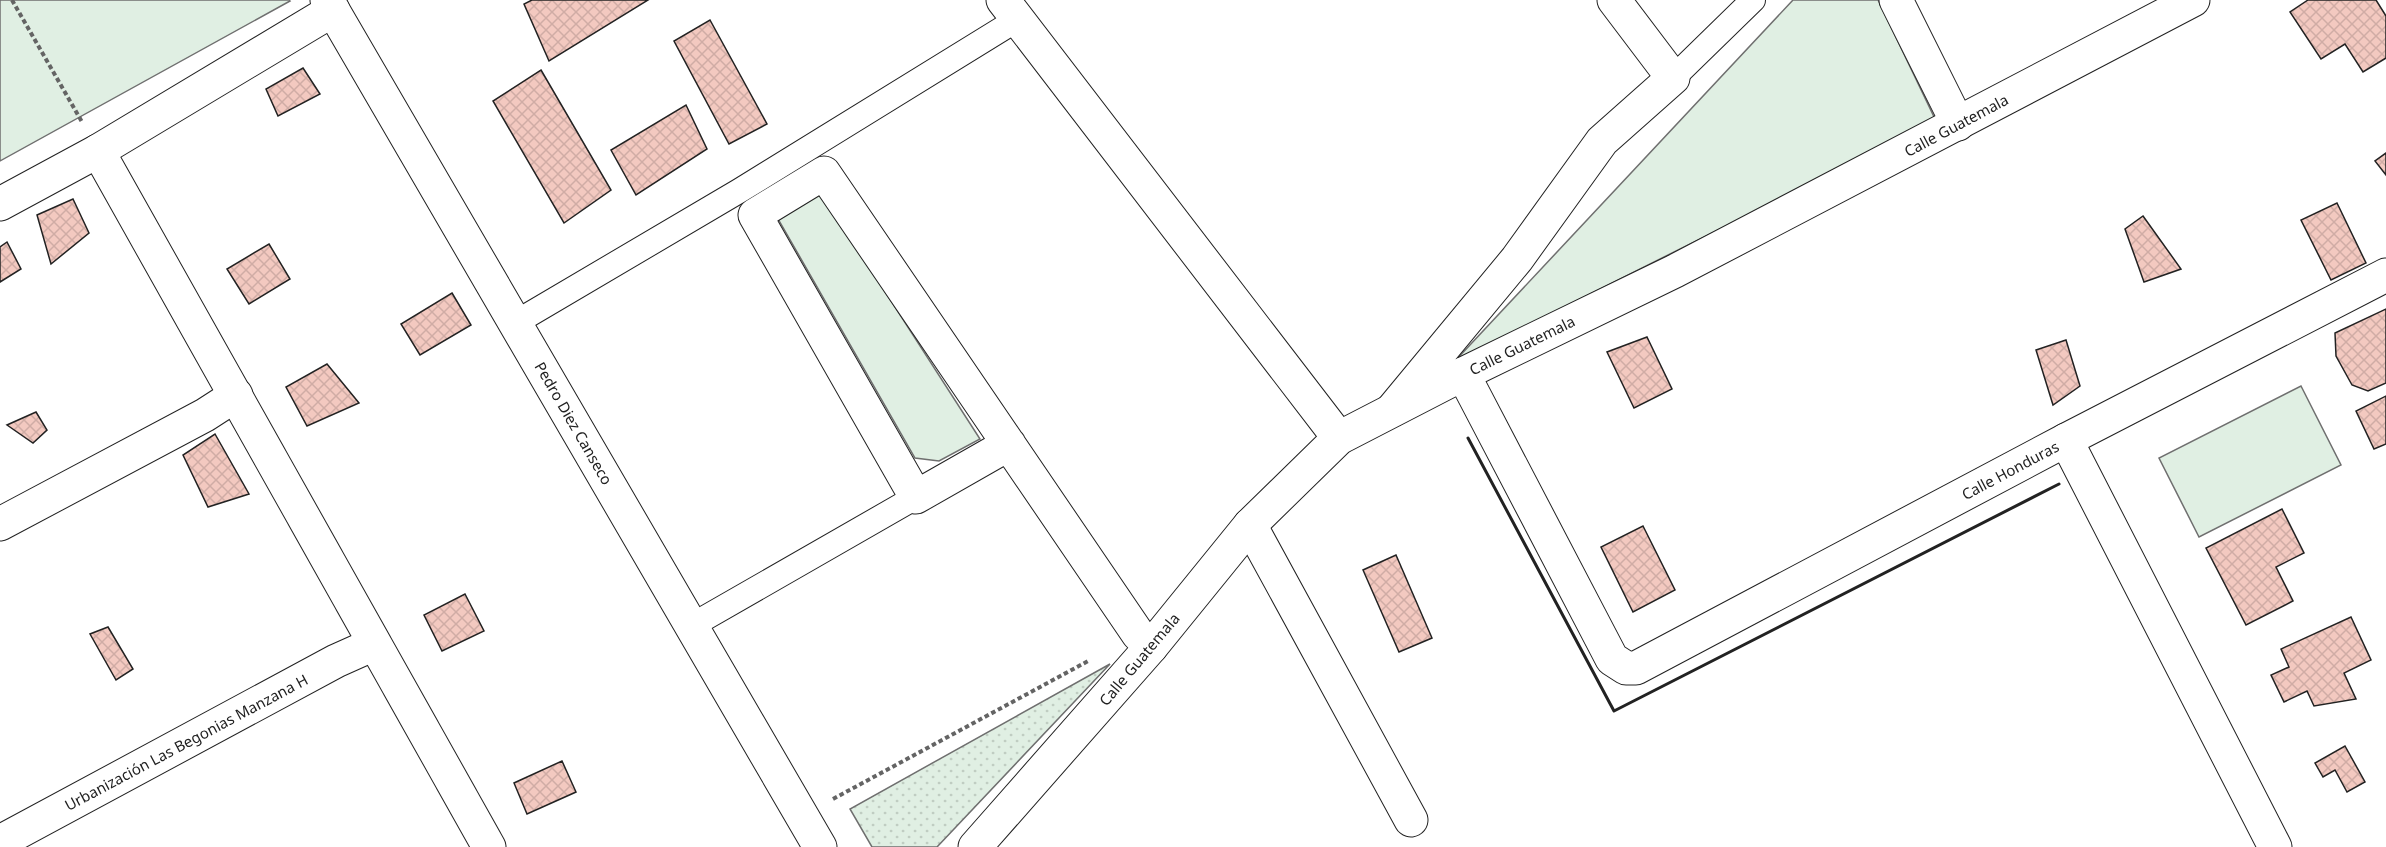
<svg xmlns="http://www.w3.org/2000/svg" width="2386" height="847" viewBox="0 0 2386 847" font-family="'Noto Sans',sans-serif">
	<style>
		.grass { fill: url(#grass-dots); stroke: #6f6f6f; stroke-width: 1.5 }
		.park { fill: #e0efe3; stroke: #6f6f6f; stroke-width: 1.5 }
		.building { fill: url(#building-cross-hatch); stroke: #222; stroke-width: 1.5 }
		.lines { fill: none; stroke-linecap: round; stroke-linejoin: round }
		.pedestrian-casing { stroke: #222; stroke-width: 26 }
		.minor-casing { stroke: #222; stroke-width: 35 }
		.tertiary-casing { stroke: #222; stroke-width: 35 }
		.path { stroke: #646464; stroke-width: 4; stroke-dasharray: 4.5 3; stroke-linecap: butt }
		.pedestrian { stroke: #fff; stroke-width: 24 }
		.minor { stroke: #fff; stroke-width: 33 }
		.tertiary { stroke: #fff; stroke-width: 33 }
		.wall { stroke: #222; stroke-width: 3 }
		.labels { text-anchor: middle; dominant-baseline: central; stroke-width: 4.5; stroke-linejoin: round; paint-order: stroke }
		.street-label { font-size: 15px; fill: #222; stroke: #fff }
	</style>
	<defs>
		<pattern id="grass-dots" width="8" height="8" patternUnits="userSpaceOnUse" patternTransform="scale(1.5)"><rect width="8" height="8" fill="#e0efe3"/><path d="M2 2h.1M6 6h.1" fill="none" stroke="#c0cdc2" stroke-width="1.8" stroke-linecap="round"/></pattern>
		<pattern id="building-cross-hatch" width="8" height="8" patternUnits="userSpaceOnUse" patternTransform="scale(1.5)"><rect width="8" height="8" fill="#f3c9c0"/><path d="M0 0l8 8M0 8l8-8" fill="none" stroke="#d0aca5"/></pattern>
	</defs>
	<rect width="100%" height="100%" fill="#fff"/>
	<polygon class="grass" points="1110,664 937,847 872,847 850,809"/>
	<g class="park">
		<polygon points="0,0 289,0 290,1 0,161"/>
		<polygon points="1793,0 1878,0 1936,121 1454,362"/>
		<polygon points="819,189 980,439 939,461 915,458 777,217"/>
		<polygon points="2301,386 2341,465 2199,537 2159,458"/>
	</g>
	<g class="building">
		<polygon points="532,0 648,0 549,61 524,4"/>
		<polygon points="2308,0 2376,0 2386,16 2386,58 2363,72 2345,44 2321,59 2290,12"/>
		<polygon points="710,20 767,124 729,144 674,41"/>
		<polygon points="303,68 320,94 278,116 266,89"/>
		<polygon points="541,70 611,190 564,223 493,101"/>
		<polygon points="686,105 707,149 636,195 611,150"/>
		<polygon points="2386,153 2386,175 2375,161"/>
		<polygon points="73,199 89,233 51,264 37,215"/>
		<polygon points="2337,203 2366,263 2331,280 2301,220"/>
		<polygon points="2143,216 2181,269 2144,282 2125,229"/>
		<polygon points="7,242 21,269 0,282 0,247"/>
		<polygon points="269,244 290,279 249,304 227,269"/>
		<polygon points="452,293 471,325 420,355 401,324"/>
		<polygon points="2386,309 2386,383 2368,391 2352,385 2336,356 2335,333"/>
		<polygon points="1647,337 1672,389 1634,408 1607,352"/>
		<polygon points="2066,340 2080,386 2053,405 2036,350"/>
		<polygon points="327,364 359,403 307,426 286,387"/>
		<polygon points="2386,396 2386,444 2374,449 2356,411"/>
		<polygon points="36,412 47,430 33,443 7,425"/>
		<polygon points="215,434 249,494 208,507 183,455"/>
		<polygon points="2282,509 2304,553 2276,567 2293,601 2246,625 2206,548"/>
		<polygon points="1643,526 1675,590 1633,612 1601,547"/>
		<polygon points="1396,555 1432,638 1399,652 1363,570"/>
		<polygon points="465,594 484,631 442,651 424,615"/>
		<polygon points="2351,617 2371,660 2344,673 2356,699 2314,706 2307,691 2284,702 2271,675 2289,667 2281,649"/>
		<polygon points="108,627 133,669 116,680 90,634"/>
		<polygon points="2345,746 2365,782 2347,792 2335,770 2323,777 2315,763"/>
		<polygon points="562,761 576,792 527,814 514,783"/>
	</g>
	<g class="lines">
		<g class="pedestrian-casing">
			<g id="pedestrian">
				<polyline points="1673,78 1753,0"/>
				<polyline points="515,323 739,191 1018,19"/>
				<polyline points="691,626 916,497"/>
			</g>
		</g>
		<g class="minor-casing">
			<g id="minor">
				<polyline points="1003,0 1339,438"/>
				<polyline points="1896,0 1958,124"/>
				<polyline points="98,151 489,847"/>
				<polyline points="0,204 98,151 333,10"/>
				<polyline points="1463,374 1675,271 2193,0"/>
				<polyline points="1392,410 1517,259 1602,141 1673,78 1614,0"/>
				<polyline points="2066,440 2275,847"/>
				<polyline points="1009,444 916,497 755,215 824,173 1138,634 1151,647"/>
				<polyline points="0,524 205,415 236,395"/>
				<polyline points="1250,525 1411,820"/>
				<polyline points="0,842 336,661 374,644"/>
			</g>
		</g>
		<g class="tertiary-casing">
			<g id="tertiary">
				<polyline points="327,0 820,847"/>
				<polyline points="975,847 1151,647 1250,525 1339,438 1463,374 1612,659 1626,668 1636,668 2066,440 2386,275"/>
			</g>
		</g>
		<g class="path">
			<polyline points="12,0 82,122"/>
			<polyline points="833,799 1090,660"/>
		</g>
		<use href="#pedestrian" class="pedestrian"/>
		<use href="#minor" class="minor"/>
		<use href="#tertiary" class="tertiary"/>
		<polyline class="wall" points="1468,438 1614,711 2059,484"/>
	</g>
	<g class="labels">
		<g class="street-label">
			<text transform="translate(1956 125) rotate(-28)">Calle Guatemala</text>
			<text transform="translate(1522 345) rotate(-26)">Calle Guatemala</text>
			<text transform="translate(574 423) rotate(60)">Pedro Diez Canseco</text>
			<text transform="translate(2010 470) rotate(-28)">Calle Honduras</text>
			<text transform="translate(1139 659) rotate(-50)">Calle Guatemala</text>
			<text transform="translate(186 742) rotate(-28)">Urbanización Las Begonias Manzana H</text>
		</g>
	</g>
</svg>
